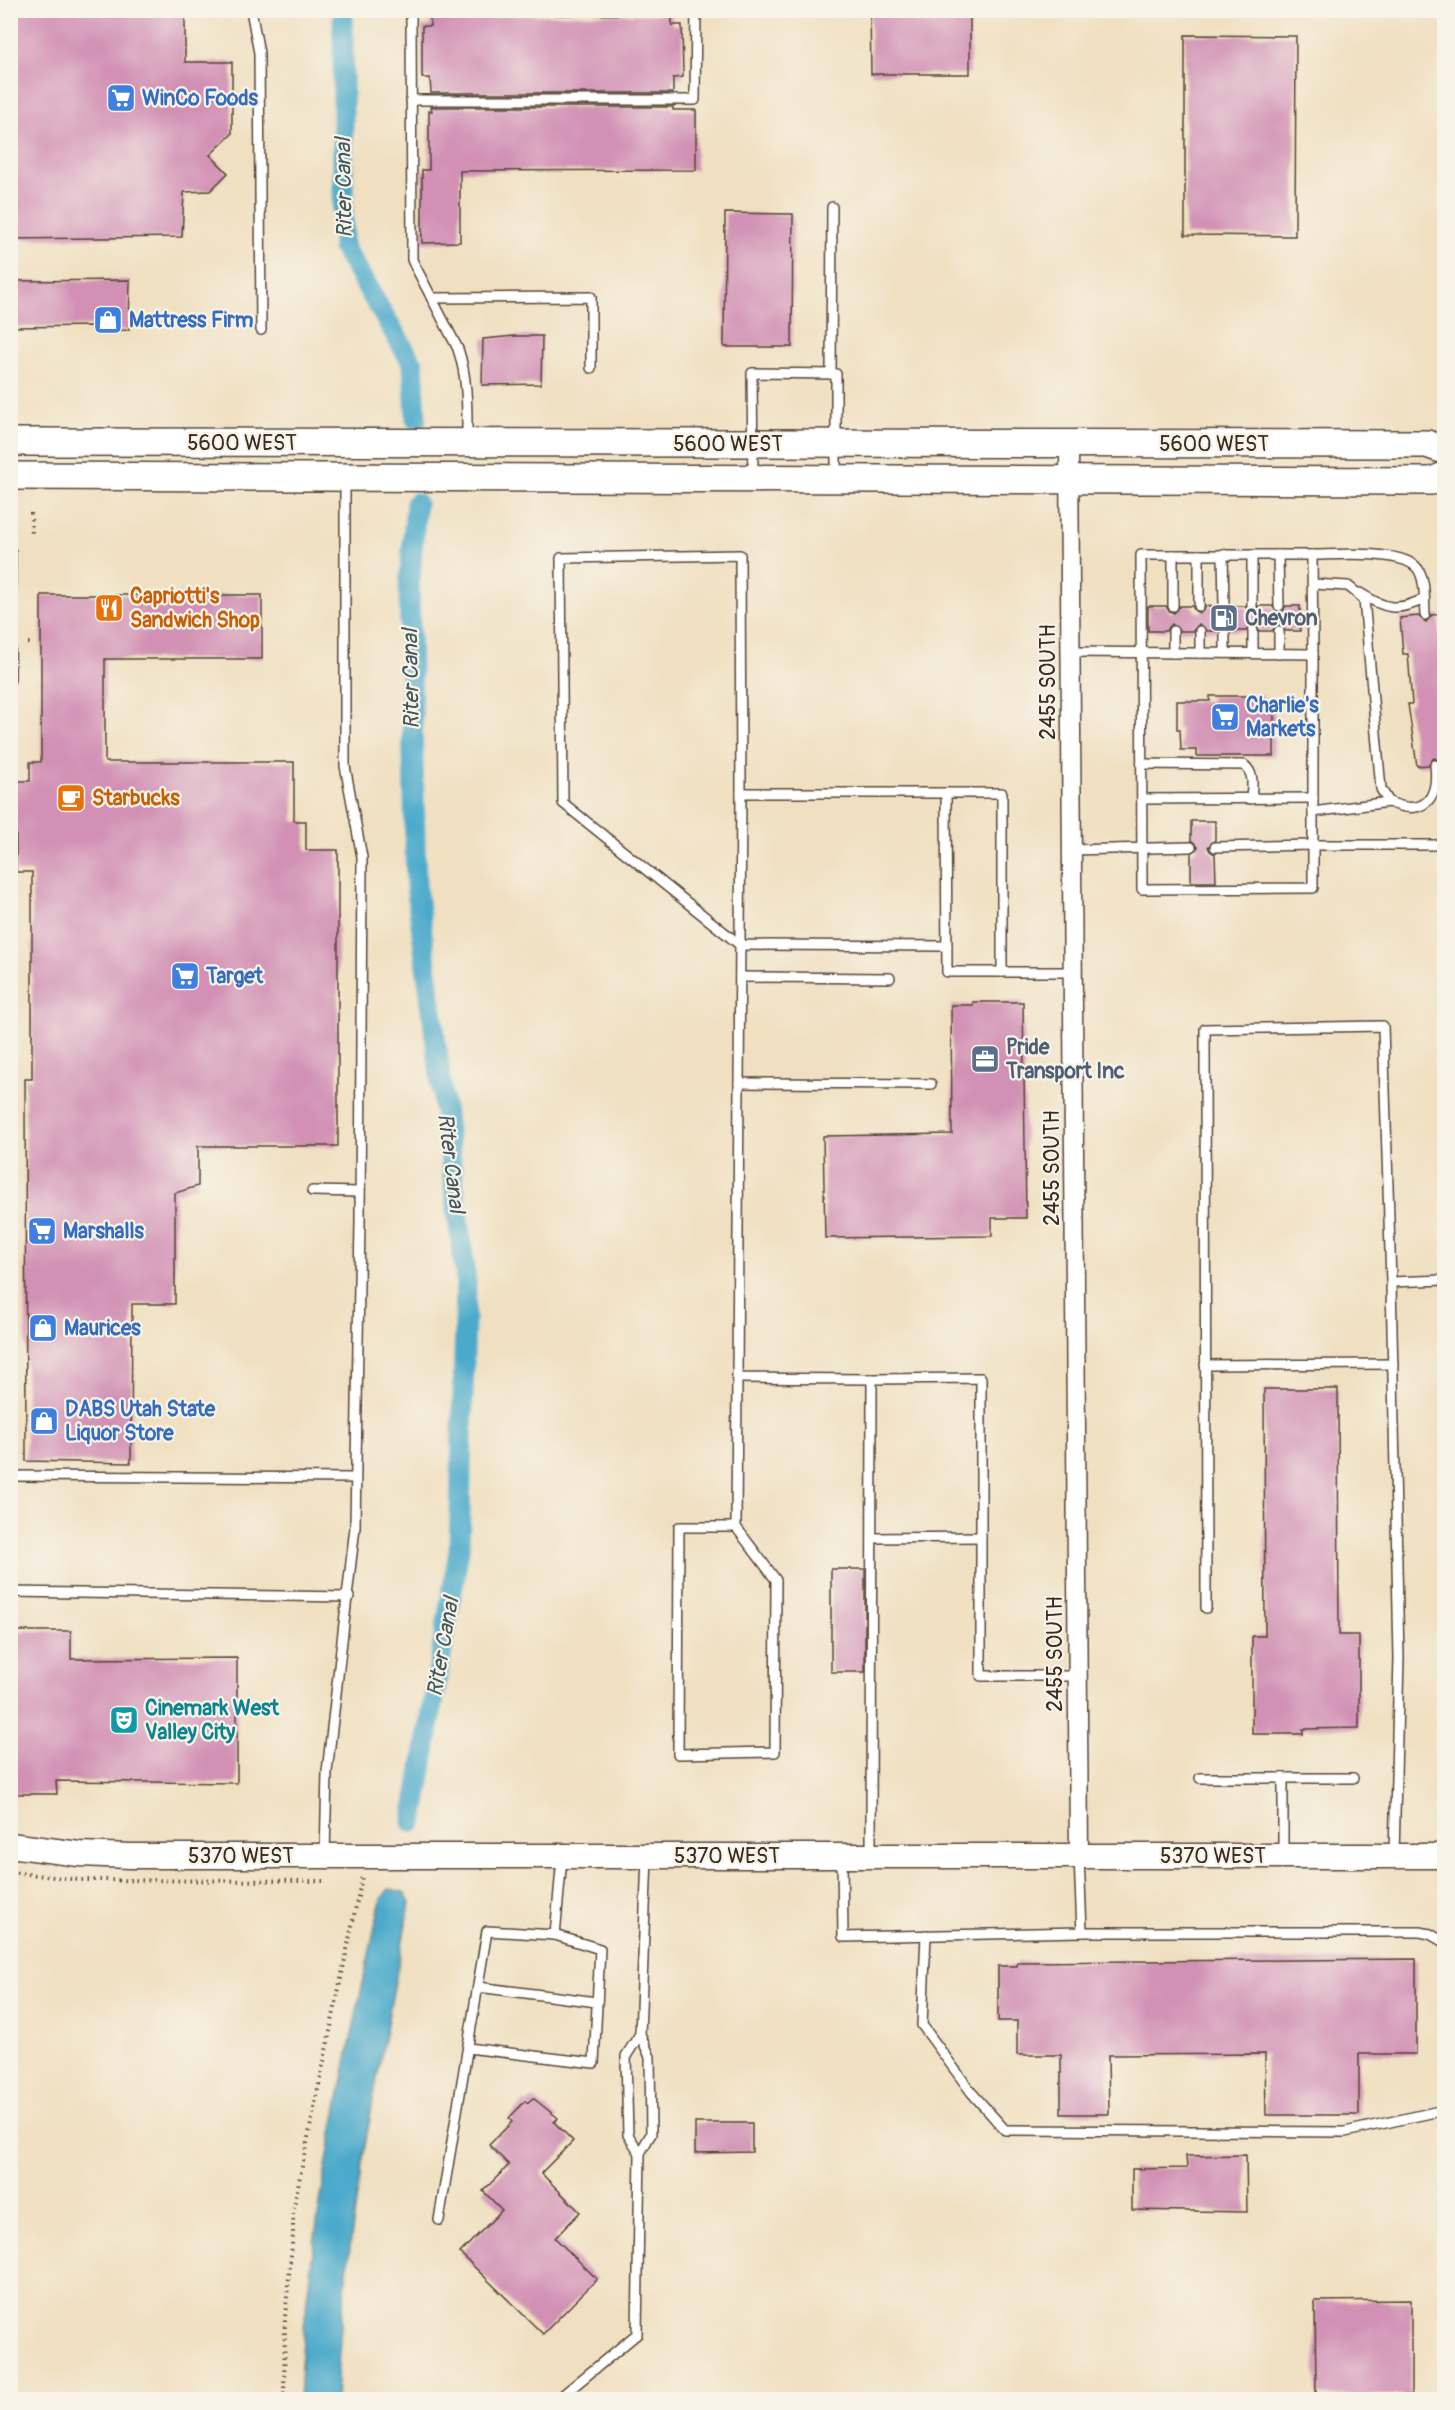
<svg xmlns="http://www.w3.org/2000/svg" width="1455" height="2410" viewBox="0 0 1455 2410" font-family="Pangolin,sans-serif">
	<style>
		.water { fill: #4caacb; stroke: #446a74; stroke-width: 1.5 }
		.lines { fill: none; stroke-linecap: round; stroke-linejoin: round }
		.canal { stroke: #4caacb; stroke-width: 21 }
		.building { fill: #d190b4 }
		.service-casing { stroke: #564536; stroke-width: 12 }
		.minor-casing { stroke: #564536; stroke-width: 21 }
		.tertiary-casing { stroke: #564536; stroke-width: 27 }
		.secondary-casing { stroke: #564536; stroke-width: 30 }
		.path { stroke: #564536; stroke-width: 4; stroke-dasharray: 1.5 4.5; stroke-linecap: butt }
		.service { stroke: #fff; stroke-width: 9 }
		.minor { stroke: #fff; stroke-width: 18 }
		.tertiary { stroke: #fff; stroke-width: 24 }
		.secondary { stroke: #fff; stroke-width: 27 }
		.labels { text-anchor: middle; dominant-baseline: central; stroke-width: 4.5; stroke-linejoin: round; paint-order: stroke }
		.shop-label { font-size: 21px; font-weight: bold; fill: #366cbe; stroke: #f7f3e8; text-anchor: start }
		.street-label { font-size: 21px; fill: #3b2a1e; stroke: #f7f3e8 }
		.food-label { font-size: 21px; font-weight: bold; fill: #c56008; stroke: #f7f3e8; text-anchor: start }
		.service-label { font-size: 21px; font-weight: bold; fill: #4e5e75; stroke: #f7f3e8; text-anchor: start }
		.culture-label { font-size: 21px; font-weight: bold; fill: #0d838f; stroke: #f7f3e8; text-anchor: start }
		.water-label { font-size: 22px; font-style: italic; fill: #41575b; stroke: #f7f3e8 }
	</style>
	<rect width="100%" height="100%" fill="#f7f3e8"/>
	<filter id="ink" filterUnits="userSpaceOnUse"><feTurbulence type="fractalNoise" baseFrequency=".0167" numOctaves="2"/><feDisplacementMap in="SourceGraphic" scale="12" xChannelSelector="R" yChannelSelector="G"/><feConvolveMatrix kernelMatrix="1 2 1 2 8 2 1 2 1" color-interpolation-filters="sRGB"/></filter>
	<filter id="wash" filterUnits="userSpaceOnUse"><feTurbulence type="fractalNoise" baseFrequency=".008" numOctaves="4" result="noise"/><feDisplacementMap in="SourceGraphic" scale="24" xChannelSelector="R" yChannelSelector="G"/><feGaussianBlur stdDeviation="1.35" result="paint"/><feColorMatrix in="noise" values="0 0 0 0 0 0 0 0 0 0 0 0 0 0 0 0 0 1.4 0 .05"/><feComposite in="paint" operator="in"/></filter>
	<g filter="url(#wash)">
		<rect width="100%" height="100%" fill="#f0e0c1"/>
		<path class="water" d="M389 1889 404 1892 410 1903C379 2067 344 2232 336 2399H299C307 2229 345 2065 381 1899Z"/>
		<g class="lines">
			<g class="canal">
				<polyline points="343,10 343,247 413,364 416,419"/>
				<polyline points="413,1822 459,1550 466,1281 416,885 409,588 416,503"/>
			</g>
		</g>
		<g id="blocks">
			<g class="building">
				<polygon points="10,10 185,10 185,62 232,62 232,134 210,155 228,173 210,191 184,192 182,237 10,239"/>
				<polygon points="870,10 970,10 970,74 871,74"/>
				<polygon points="672,14 672,25 682,25 683,77 673,78 673,93 431,93 430,78 422,78 422,26 430,26 430,16"/>
				<polygon points="1185,35 1296,36 1295,236 1185,235"/>
				<polygon points="431,107 673,107 673,110 696,110 696,170 460,171 460,242 422,243 422,170 429,170 429,111 432,111"/>
				<polygon points="725,213 793,214 792,347 724,347"/>
				<polygon points="130,280 129,330 95,331 96,326 10,327 10,281"/>
				<polygon points="515,336 542,336 541,384 482,385 483,339"/>
				<polygon points="41,595 262,595 262,659 105,659 105,762 294,762 294,821 306,821 306,850 338,850 338,1146 198,1146 198,1186 175,1193 175,1304 132,1304 131,1463 26,1461 25,1079 32,1079 32,872 16,872 16,833 10,833 10,781 30,781 30,762 41,762"/>
				<polygon points="1148,606 1166,606 1169,611 1174,613 1180,606 1192,606 1195,611 1200,613 1206,606 1217,606 1224,613 1231,606 1245,606 1248,611 1253,613 1259,606 1272,606 1279,613 1283,611 1286,606 1300,606 1300,631 1286,631 1278,624 1272,631 1260,631 1252,624 1246,631 1232,631 1224,624 1218,631 1207,631 1199,624 1193,631 1180,631 1172,624 1166,631 1148,631"/>
				<polygon points="1439,614 1444,764 1434,758 1428,765 1417,766 1408,704 1412,704 1408,654 1403,654 1400,618 1418,616 1426,622 1432,615"/>
				<polygon points="1210,696 1263,696 1263,701 1274,701 1274,756 1197,756 1197,750 1181,750 1180,729 1177,729 1177,701 1210,701"/>
				<polygon points="1191,821 1215,821 1215,840 1208,847 1210,851 1215,854 1216,882 1191,882 1191,854 1198,847 1191,840"/>
				<polygon points="973,1002 1023,1002 1026,1218 992,1218 992,1236 825,1238 823,1136 952,1134 951,1005 973,1005"/>
				<polygon points="1264,1389 1338,1389 1339,1635 1359,1635 1359,1728 1303,1729 1303,1734 1252,1734 1252,1636 1265,1636"/>
				<rect x="831" y="1569" width="34" height="103"/>
				<polygon points="10,1631 71,1631 71,1659 237,1658 237,1783 56,1781 57,1794 10,1794"/>
				<polygon points="1416,1959 1416,2054 1359,2054 1359,2115 1266,2115 1265,2054 1108,2055 1109,2114 1061,2114 1061,2055 1017,2055 1017,2021 998,2021 998,1966 1017,1966 1017,1962"/>
				<polygon points="533,2098 558,2118 554,2122 573,2141 541,2173 580,2212 555,2238 597,2279 543,2334 460,2253 502,2210 483,2191 509,2165 489,2145 512,2122 509,2118 525,2101 527,2103"/>
				<polygon points="695,2123 752,2123 752,2152 695,2153"/>
				<polygon points="1246,2155 1247,2212 1132,2210 1132,2169 1187,2168 1186,2156"/>
				<polygon points="1411,2300 1411,2395 1316,2396 1315,2301"/>
			</g>
		</g>
	</g>
	<g filter="url(#ink)">
		<use href="#blocks" fill-opacity="0" stroke="#564536" stroke-width="1.5"/>
		<g class="lines">
			<g class="service-casing">
				<g id="service">
					<polyline points="251,10 259,53 261,330"/>
					<path d="M411 10 412 260 458 349C468 379 467 409 467 441"/>
					<polyline points="411,100 695,100 696,10"/>
					<polyline points="432,298 591,297 591,368"/>
					<polyline points="831,374 832,207"/>
					<polyline points="753,475 752,373 836,374 836,477"/>
					<polyline points="1223,554 1224,606"/>
					<polyline points="1173,555 1173,606"/>
					<polyline points="1199,555 1199,606"/>
					<polyline points="1252,555 1252,606"/>
					<polyline points="1278,555 1279,606"/>
					<path d="M1312 555C1335 555 1404 549 1418 569 1426 581 1424 601 1425 615"/>
					<path d="M1313 584 1348 586 1364 599 1381 789 1389 802C1424 817 1439 799 1435 765"/>
					<path d="M1360 593C1385 609 1397 612 1424 599"/>
					<polyline points="1173,631 1173,653"/>
					<polyline points="1200,631 1200,653"/>
					<polyline points="1225,631 1225,653"/>
					<polyline points="1253,631 1253,653"/>
					<polyline points="1071,652 1313,654 1313,845 1444,845"/>
					<polyline points="1279,654 1279,631"/>
					<polyline points="10,680 11,552"/>
					<path d="M1142 764 1244 765C1255 774 1252 786 1251 799"/>
					<polyline points="741,793 740,555 561,558 563,803 740,945 947,946"/>
					<polyline points="946,793 1002,793 1002,972"/>
					<polyline points="1142,799 1313,798"/>
					<polyline points="1313,812 1389,802"/>
					<polyline points="1215,847 1313,845 1313,888 1142,889 1141,555 1312,555 1313,654"/>
					<polyline points="1072,850 1191,847"/>
					<polyline points="740,977 890,978"/>
					<polyline points="739,1083 931,1084"/>
					<polyline points="312,1191 360,1192"/>
					<polyline points="1391,1282 1399,1658 1394,1855"/>
					<polyline points="1205,1365 1393,1364"/>
					<polyline points="872,1379 981,1378 981,1676 1077,1676"/>
					<polyline points="10,1476 355,1478"/>
					<polyline points="736,1527 776,1580 775,1752 678,1754 679,1527 736,1527 737,1378"/>
					<polyline points="872,1538 981,1537"/>
					<polyline points="10,1592 349,1597"/>
					<polyline points="1206,1608 1205,1029 1383,1026 1391,1282 1444,1280"/>
					<polyline points="1200,1778 1283,1778"/>
					<polyline points="325,1856 327,1772 355,1527 360,1222 362,857 345,766 345,479"/>
					<polyline points="871,1856 872,1379 737,1378 741,793 946,793 947,972 1073,972"/>
					<polyline points="1283,1856 1283,1778 1353,1778"/>
					<polyline points="842,1858 843,1937 1082,1932 1079,1856"/>
					<polyline points="1082,1932 1420,1932 1430,1934 1444,1942"/>
					<polyline points="926,1935 922,2025 972,2093 1005,2130 1345,2132 1444,2110"/>
					<polyline points="478,1987 597,2002"/>
					<polyline points="640,2034 626,2056 628,2135 640,2153"/>
					<polyline points="468,2048 594,2063 600,1949 555,1935"/>
					<polyline points="439,2220 487,1931 555,1935 562,1858"/>
					<polyline points="557,2400 637,2334 640,2153 651,2134 650,2057 640,2034 647,1858"/>
				</g>
			</g>
			<g class="minor-casing">
				<polyline id="minor" points="1069,444 1079,1856"/>
			</g>
			<g class="tertiary-casing">
				<polyline id="tertiary" points="10,1845 79,1854 130,1856 1444,1856"/>
			</g>
			<g class="secondary-casing">
				<g id="secondary">
					<polyline points="10,442 1427,444 1444,450"/>
					<polyline points="10,476 1432,481 1444,476"/>
				</g>
			</g>
			<g class="path">
				<polyline points="31,513 32,536"/>
				<polyline points="28,643 33,643"/>
				<polyline points="15,1261 21,1262"/>
				<polyline points="10,1872 80,1880 323,1881"/>
				<polyline points="284,2400 285,2317 293,2234 293,2210 362,1877"/>
			</g>
			<use href="#service" class="service"/>
			<use href="#minor" class="minor"/>
			<use href="#tertiary" class="tertiary"/>
			<use href="#secondary" class="secondary"/>
		</g>
	</g>
	<defs>
		<g id="supermarket-square" transform="scale(1.5)"><rect x="-9" y="-9" width="18" height="18" rx="4" fill="#3f7fe0" stroke="#f7f3e8"/><path d="M-6-5.5h2.5l.6 2H6L4.5 2H-2.5L-4.4-4H-6ZM-1.5 3.2a1.3 1.3 0 1 0 .1 0ZM3 3.2a1.3 1.3 0 1 0 .1 0Z" fill="#fff"/></g>
		<g id="shop-square" transform="scale(1.5)"><rect x="-9" y="-9" width="18" height="18" rx="4" fill="#3f7fe0" stroke="#f7f3e8"/><path d="M-5-2.5h2.3a2.7 3.5 0 0 1 5.4 0H5L5.5 6h-11ZM-1.5-2.5h3a1.5 2.3 0 0 0-3 0Z" fill="#fff"/></g>
		<g id="restaurant-square" transform="scale(1.5)"><rect x="-9" y="-9" width="18" height="18" rx="4" fill="#e8710a" stroke="#f7f3e8"/><path d="M-5-6h1v4h1v-4h1v4h1v-4h1v5L-1.5 .5V6h-2V.5L-5-1ZM5-6V6H3V1.5H1.5Q1.5-4 5-6Z" fill="#fff"/></g>
		<g id="fuel-square" transform="scale(1.5)"><rect x="-9" y="-9" width="18" height="18" rx="4" fill="#5c6f8a" stroke="#f7f3e8"/><path d="M-5.5-6h7V0h2V4h1.3V-2.5L3-4.5l.8-.8L6-3V5H2.5V1h-1V6h-7ZM-4.2-4.7v3.2H.2V-4.7Z" fill="#fff"/></g>
		<g id="cafe-square" transform="scale(1.5)"><rect x="-9" y="-9" width="18" height="18" rx="4" fill="#e8710a" stroke="#f7f3e8"/><path d="M-5.5-4.5H6V0H3Q3 3.5 0 3.5H-2.5Q-5.5 3.5-5.5 0ZM3-3.2v2h1.7v-2ZM-6 4.5H4V6H-6Z" fill="#fff"/></g>
		<g id="office-square" transform="scale(1.5)"><rect x="-9" y="-9" width="18" height="18" rx="4" fill="#5c6f8a" stroke="#f7f3e8"/><path d="M-6-3h4V-5.5h4V-3h4V5H-6ZM-1-4.5V-3h2v-1.5ZM-6 0V1H6V0Z" fill="#fff"/></g>
		<g id="theatre-square" transform="scale(1.5)"><rect x="-9" y="-9" width="18" height="18" rx="4" fill="#0f9aa8" stroke="#f7f3e8"/><path d="M-5-5.5Q0-4 5-5.5V0Q5 5 0 6Q-5 5-5 0ZM-3.3-2.5H-1v1.5H-3.3ZM1-2.5H3.3v1.5H1ZM-2.8 1Q0 5.5 2.8 1Z" fill="#fff"/></g>
	</defs>
	<g fill-rule="evenodd">
		<use href="#supermarket-square" x="121" y="98"/>
		<use href="#shop-square" x="108" y="320"/>
		<use href="#restaurant-square" x="109" y="608"/>
		<use href="#fuel-square" x="1224" y="618"/>
		<use href="#supermarket-square" x="1225" y="717"/>
		<use href="#cafe-square" x="71" y="798"/>
		<use href="#supermarket-square" x="185" y="976"/>
		<use href="#office-square" x="985" y="1059"/>
		<use href="#supermarket-square" x="42" y="1231"/>
		<use href="#shop-square" x="43" y="1328"/>
		<use href="#shop-square" x="44" y="1421"/>
		<use href="#theatre-square" x="124" y="1720"/>
	</g>
	<g class="labels">
		<g class="shop-label">
			<text x="142" y="98">WinCo Foods</text>
			<text x="129" y="320">Mattress Firm</text>
			<text x="1246" y="705">Charlie's<tspan x="1246" dy="24">Markets</tspan></text>
			<text x="206" y="976">Target</text>
			<text x="63" y="1231">Marshalls</text>
			<text x="64" y="1328">Maurices</text>
			<text x="65" y="1409">DABS Utah State<tspan x="65" dy="24">Liquor Store</tspan></text>
		</g>
		<g class="street-label">
			<text x="242" y="443">5600 WEST</text>
			<text x="728" y="444">5600 WEST</text>
			<text x="1214" y="444">5600 WEST</text>
			<text transform="translate(1048 682) rotate(-90)">2455 SOUTH</text>
			<text transform="translate(1052 1168) rotate(-90)">2455 SOUTH</text>
			<text transform="translate(1055 1654) rotate(-90)">2455 SOUTH</text>
			<text x="241" y="1856">5370 WEST</text>
			<text x="727" y="1856">5370 WEST</text>
			<text x="1213" y="1856">5370 WEST</text>
		</g>
		<g class="food-label">
			<text x="130" y="596">Capriotti's<tspan x="130" dy="24">Sandwich Shop</tspan></text>
			<text x="92" y="798">Starbucks</text>
		</g>
		<g class="service-label">
			<text x="1245" y="618">Chevron</text>
			<text x="1006" y="1047">Pride<tspan x="1006" dy="24">Transport Inc</tspan></text>
		</g>
		<g class="culture-label">
			<text x="145" y="1708">Cinemark West<tspan x="145" dy="24">Valley City</tspan></text>
		</g>
		<g class="water-label">
			<text transform="translate(344 188) rotate(-91)">Riter Canal</text>
			<text transform="translate(411 679) rotate(-91)">Riter Canal</text>
			<text transform="translate(451 1163) rotate(83)">Riter Canal</text>
			<text transform="translate(443 1647) rotate(-80)">Riter Canal</text>
		</g>
	</g>
	<rect width="1455" height="2410" fill="none" stroke="#f7f3e8" stroke-width="36"/>
</svg>
